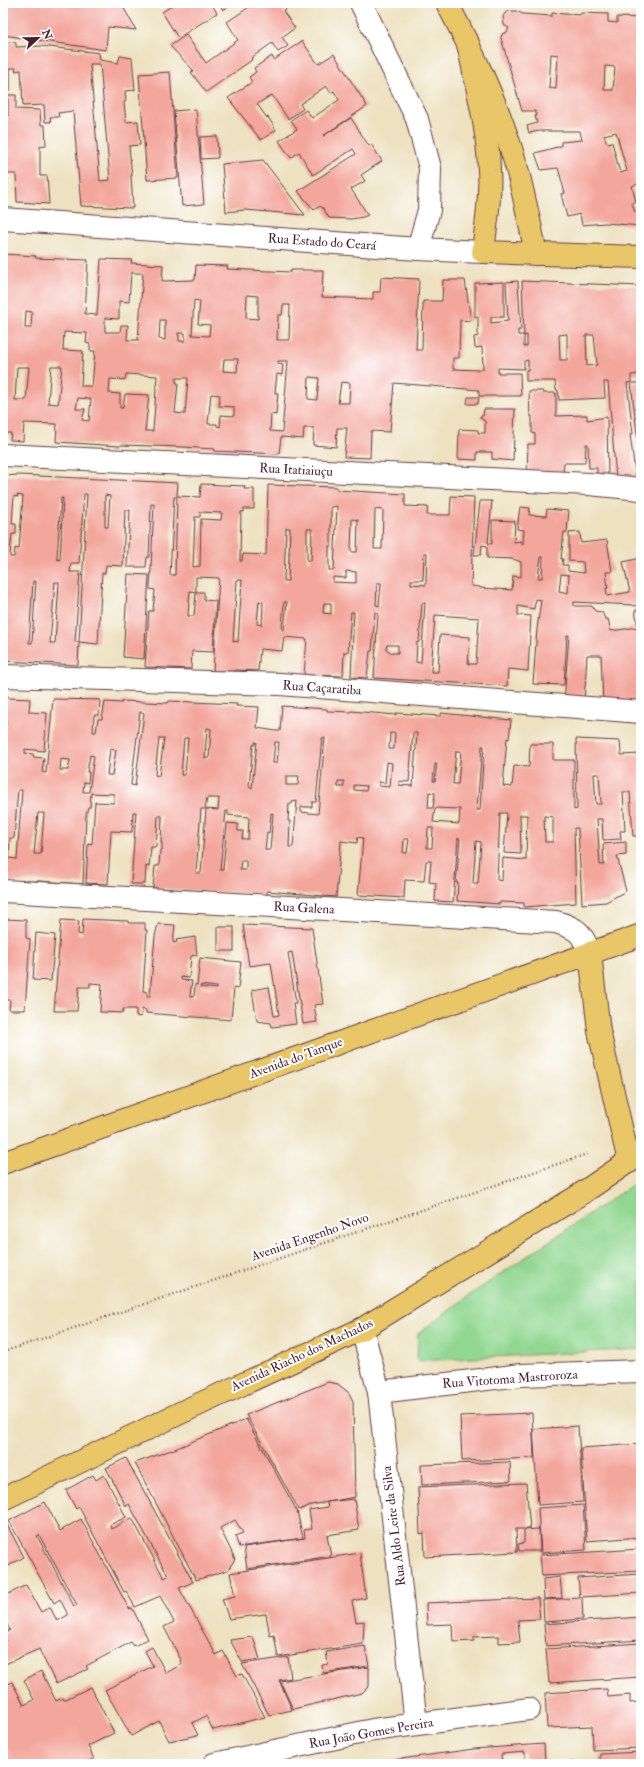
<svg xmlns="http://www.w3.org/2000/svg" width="644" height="1767" viewBox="0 0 644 1767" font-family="'IM FELL Double Pica',serif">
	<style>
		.green { fill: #92d791; stroke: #6e7b5e }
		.building { fill: #f3a69b; fill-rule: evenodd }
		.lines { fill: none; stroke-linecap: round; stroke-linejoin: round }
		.minor-casing { stroke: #623c41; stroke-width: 24 }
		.major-casing { stroke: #623c41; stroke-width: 24 }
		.path { stroke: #623c41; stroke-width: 2.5; stroke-dasharray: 1 3; stroke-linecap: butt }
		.minor { stroke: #fff; stroke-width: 22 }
		.major { stroke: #e9c769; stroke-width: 22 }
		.labels { text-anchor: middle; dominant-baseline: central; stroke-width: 4; stroke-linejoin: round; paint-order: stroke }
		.street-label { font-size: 13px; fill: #4a1f2b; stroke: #fff }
	</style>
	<rect width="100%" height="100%" fill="#fff"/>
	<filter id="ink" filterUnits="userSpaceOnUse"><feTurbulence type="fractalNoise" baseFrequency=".025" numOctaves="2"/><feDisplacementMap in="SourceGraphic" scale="8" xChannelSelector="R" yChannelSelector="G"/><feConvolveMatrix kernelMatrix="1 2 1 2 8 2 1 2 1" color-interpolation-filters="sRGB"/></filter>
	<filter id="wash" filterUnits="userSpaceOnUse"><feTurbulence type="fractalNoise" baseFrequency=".012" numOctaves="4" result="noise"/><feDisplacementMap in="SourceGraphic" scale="16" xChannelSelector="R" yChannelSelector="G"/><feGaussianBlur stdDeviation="0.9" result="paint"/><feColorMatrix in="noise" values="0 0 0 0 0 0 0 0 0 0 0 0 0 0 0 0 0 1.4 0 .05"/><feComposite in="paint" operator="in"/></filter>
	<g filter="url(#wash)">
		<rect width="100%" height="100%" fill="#ede1c0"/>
		<polygon class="green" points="641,1179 641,1349 417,1361 418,1334 467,1297"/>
		<g id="blocks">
			<g class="building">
				<polygon points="3,3 121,3 136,30 108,27 106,50 3,35"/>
				<polygon points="176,3 211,3 217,13 178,38 162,12"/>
				<polygon points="219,3 234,3 223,10"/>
				<polygon points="255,3 288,3 290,6 283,11 295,28 282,37 288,46 278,52 272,43 251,58 252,60 206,92 191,72 194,71 170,46 186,35 206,63 238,40 227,22"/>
				<path d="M512 11H516L523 14 552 16V13L580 15 581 13 608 14V22L617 23V17L641 18 639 95H641V183L632 186 636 202 632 203 635 212 638 211 641 226 606 223 582 225 580 214 567 217 561 194 565 193 558 168 541 170 535 153 561 146V142L582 140 580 131H540L529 133 527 126 537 123 535 116H537L535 111H522L501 38 502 34 507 32 509 28 504 25 503 16 506 12ZM551 54 558 55 556 89 549 88ZM605 66 615 67 613 90H604ZM616 132 627 171 620 173 612 142 607 143 604 135Z"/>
				<path d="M3 41 16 43V47L41 46 99 53 100 60 118 63 120 56 132 58 135 90 125 91 126 101 124 102 126 122 138 121 140 145 129 146 132 176H131L133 208 81 206 73 111 58 113 59 117H50L51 122H45L44 105 23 106 21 70 15 71 16 68H10V91H3ZM90 64H100L110 180 100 181Z"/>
				<polygon points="302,41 318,64 334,54 367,106 323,136 351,118 369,146 371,144 382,161 361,175 365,181 351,189 368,215 363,217 351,219 329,218 323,208 320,206 314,210 298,191 356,154 353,149 313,175 299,152 291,158 279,141 297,129 291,120 306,110 312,118 339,100 334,91 331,93 326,86 300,104 303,109 288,119 272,95 257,104 267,118 268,117 276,130 261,140 228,98 252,82 249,77 256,72 254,68 272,56 274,60"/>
				<polygon points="170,72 178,178 147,180 139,74"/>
				<polygon points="8,95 16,95 16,109 40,110 41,125 45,125 46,145 40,146 40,176 47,176 49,204 17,202 16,174 6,174 6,201 3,201 3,116 8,116"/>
				<polygon points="196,109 204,204 182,206 174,111"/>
				<polygon points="217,136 218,158 201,159 200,137"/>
				<polygon points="263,160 305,215 245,210 226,212 222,164"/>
				<path d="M3 254 36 256 35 258 88 260 85 314 97 315 101 259 132 260 131 263 163 265 162 281 195 280 196 265 228 266 227 269 291 272V270H323L322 297 373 299V292H380L381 277 419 279 416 350H422L423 301H442L443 280H465L471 321 460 320 459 358H453V369L479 370V369H483L482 347 475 348 474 337 478 336V317H475V283L504 282V317H491V323L508 321 506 282 518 281 521 330H518V335H524V347L527 346V335L524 336 522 281 640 286 641 374 631 375V382L627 383 633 434H630L636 480 616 479 608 382H604L605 398 559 400 558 390H556L555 381H526V370H528V360L524 361V369L498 368V373H520L521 396H479V390L394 383 390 432 371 431 370 458 344 457 347 428H337L336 447 313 445 314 428H304L303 439 281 437 279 454 214 451 215 449 183 447 121 445 120 446 56 442 57 424 24 423 23 441 10 440 11 433H3ZM131 273H143L138 340H127L128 325H121L120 332H105V318L119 319V301L129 302ZM247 295 258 296V319L246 318ZM194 300 200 301 198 324 210 325 209 336 192 335ZM283 305H290L289 340H277L278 315H282ZM26 311 32 312 31 328H25ZM160 320H165V340L159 339ZM64 332 87 333 86 343 90 344V351H95L92 386H81L83 351 63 350ZM178 333H185V341H179V335H178ZM567 334V360H560L559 335ZM586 335H594L597 365 587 366ZM224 359H238L237 372 223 371ZM278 361H288L282 432 270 431 271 414 276 415 278 393H275L277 374 282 375 283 365 278 364ZM51 366H62L58 404 48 403ZM17 367H29L26 400H15ZM126 374 157 376 153 431H145L149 395 125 394 123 408H120V394L109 393 110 379 125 380ZM309 377 319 378 317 400 308 399ZM176 378H188L185 414 175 413 178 383 176 382ZM341 382 350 383 349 403H338ZM211 394 220 395 219 406 234 407V416L221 415 220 427 217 426V424H208ZM78 398 91 399 89 421 82 420 85 409H76Z"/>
				<polygon points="631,383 641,383 641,458 640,459"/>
				<polygon points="529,391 543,391 543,393 556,393 556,416 587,415 587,420 607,417 608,475 597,475 597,468 589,468 588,444 586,444 585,463 564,463 563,473 527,474 528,444 535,444 535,434 532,433 532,416 530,416"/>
				<polygon points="468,397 479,397 478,404 467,404"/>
				<polygon points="484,409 515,409 513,461 492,459 492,452 477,452 477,460 458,459 459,429 478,430 478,433 485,433 485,421 480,418 480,416 483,416"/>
				<path d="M19 475 178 483 177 496 200 497 201 484 245 486 244 489H254V509H244V512H241L240 561H242L243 554 266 555 268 485 337 487V490L405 494V506L428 507 427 515H450L451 496 474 497 471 586 480 587V588L512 590 513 576 521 577V562L513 559 487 558V546L482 545 481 555H474L480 501H492L488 543 492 544V520L515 521 514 542 521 541V544H523L524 530 517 529 520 507 530 508 529 515 546 516 547 509 569 511 567 532H564L561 559H563L562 565H568V571L584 573 583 562 569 561V533L580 532 581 543 607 540 612 572H606L608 588H606L607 596 630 592 623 562 641 558V605L634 606 633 605 574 602V606H592L595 611 602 612 605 619H608L611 631 638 627 635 610H641V630H639L641 648 638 649 639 678 641 677V706L603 704 601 655H587L584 703 564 702 569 635H567L564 685 533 684 537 629 541 600 536 599 534 609 518 606V615L531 616 528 671 508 669 507 686 374 678 378 613 375 612 372 651H370L367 678 351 677 354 612H351L348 652H344L343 676 304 675 307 639 284 637 282 651 260 649 258 671 235 670 236 671H213L219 578 196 577V592L190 591 188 616H194L196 592H204V600L216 601 213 652 192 651 191 669 145 667 149 611H153L155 590 150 589 154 504H151L149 557H147L146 567H127L130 510H125L123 566 106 565 105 573H102L98 644 79 642 87 494H84L79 563H71L70 572H80L75 642H79L78 665 3 661V476ZM17 495 23 496 19 549 15 548 14 557H10L12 534H16V524H12L14 496 18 497ZM105 495 110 496 108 527H105ZM174 497H177L175 575H170ZM61 498H63L60 560 57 559ZM337 506 334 570H329V546H331V507ZM375 509 383 510 382 549H374ZM200 512 222 513 221 520 201 519 200 566 193 567 195 517H200ZM352 519 358 520 357 552H351ZM286 528H290L288 581H284ZM307 529H312L311 561H307ZM424 553H427L426 585 411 584V580H423ZM541 557H543L542 578H538ZM346 571 356 572V583L333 582V577L346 578ZM561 574 569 575 568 593 559 591ZM237 580H242L238 642 233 641ZM33 581H36L32 643H29ZM55 582H59L55 643H50ZM377 583H381L379 606 376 605ZM259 601 263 602 262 625 257 624ZM284 602H287L284 630H282ZM324 603H331V614L323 613ZM422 603H425L421 663 416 662 417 642H419ZM435 615 479 618 476 664H468L470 637 440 635 438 672H431ZM387 645H398V653H392L386 649Z"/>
				<polygon points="128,574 149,575 144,659 123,657"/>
				<path d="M3 696H8V698L30 699 29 712 47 713 44 751 25 749V753L33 754V757L44 758 42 772 46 773 53 699 100 700 99 715H94L93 732H96L98 719H102L105 702 122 703V701L168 703 169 701 237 704 236 706 259 707 257 728 276 731H280L282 706 327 709V711L351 712V711L396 715V713L441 716V713L511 720 509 739 507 738 503 786 512 787 514 766 529 767 530 744H553V760H574V810L577 809 576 739 620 741 621 755 641 754V836H633L630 792H623L625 831H620L621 839 603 840 602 819H597L600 865H604L603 844 626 842V855L617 856 626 891 606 902 582 904 578 828H574L576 903 524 907V903L500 902V904L457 901 458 883H456L460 839 458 838 453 902 435 901 436 883 429 882 431 861H426L424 881 405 880 404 898 358 895 363 838 358 837 357 843 341 841 336 897 267 891V895L153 888 155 866H159L160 850H162V843H161L162 816H158L156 847H151L149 867 146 866 145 884H131L136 812H133L132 832 111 831 108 884 86 883 88 843 92 844 95 802 114 803V794L91 793 90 807H88L86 815 83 884 39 881 3 882V759L6 723V720H3ZM140 712 144 713 135 786 131 785ZM207 728 211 729 209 758H205ZM390 733H395L394 749H389ZM413 733H417L413 786 399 785V781L409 782ZM159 738H164L159 776 155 775ZM184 738H188L185 775H181ZM322 738H325L318 814 301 812V807H312V802H316ZM255 742H257L252 788 249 786 253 745H255ZM275 742H279L277 763H273ZM482 746H484L480 810H477ZM110 749 116 750 112 775H107ZM456 751H461L458 784H453ZM90 755 94 756 89 792H83L84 782 88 783 89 772H87ZM61 759 70 760 68 770H60ZM387 762 392 763 390 787 379 786V782L385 783ZM435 764H437L435 781H433ZM594 774H599L601 804H596ZM286 776H299L298 785H286ZM338 781H344V787H338ZM354 785 367 786 366 791 354 790ZM18 790H22L17 859 9 858 10 838H14ZM429 792 435 793 433 808H428ZM207 798H219L218 810 206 809 201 873H196L201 809H205ZM297 801 293 847H289L290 821H288L289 804H292V802ZM435 808 460 809 459 824 433 822ZM226 811H228V815L249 817 248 839H242L243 831H238V824L227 823 223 870H220ZM38 813H44L41 854H34ZM271 813H273L270 850H265L267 832 269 833ZM500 813H507L504 853 521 854 520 815H527L526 860 503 858 502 881 497 880ZM544 816 553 817V842H545ZM428 828H433L432 848H427ZM404 839H409L407 853H403ZM476 841 481 842 478 884H473ZM241 860H246V870H240Z"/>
				<polygon points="3,919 26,920 26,938 30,939 25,1010 9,1010 10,1000 3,1000"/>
				<path d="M83 919 128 921V923H145V930H147L143 991 147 992V996H150L155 936 158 924 175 925 173 943 177 942 176 940 195 937 197 955 191 956 189 978 181 977V980L192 981 190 996 194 997 195 984 197 985 200 958 241 962 238 989 234 988 231 1020 146 1013V1010L142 1009 141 1017 136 1016V1009H123V1013L100 1012 102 984 90 983V987H79L77 1011H54L61 920 79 921 78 934 82 935ZM201 985 216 987V989L200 987Z"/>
				<polygon points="243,925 312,928 323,1004 314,1005 317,1022 303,1024 292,952 288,953 296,1003 293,1003 296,1024 272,1027 271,1023 257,1021 252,990 269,987 274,1016 279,1015 271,963 249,966"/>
				<rect x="218" y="927" width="16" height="24"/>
				<polygon points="36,933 55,935 51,981 33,980"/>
				<polygon points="328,1382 338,1384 349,1393 353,1401 355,1497 311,1505 299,1510 246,1415"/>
				<polygon points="532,1413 534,1458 462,1461 460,1416"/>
				<polygon points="246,1419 297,1511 303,1538 239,1547 235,1536 243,1533 235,1520 220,1528 235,1559 228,1570 196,1580 135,1463 177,1448"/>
				<polygon points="578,1426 583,1502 538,1505 533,1429"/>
				<polygon points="641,1444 641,1537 587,1541 581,1448"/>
				<polygon points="126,1458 193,1582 179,1588 216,1655 223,1651 237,1676 242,1674 265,1717 213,1730 206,1716 192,1723 198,1735 169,1741 159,1721 131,1736 105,1690 153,1666 145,1651 152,1647 166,1673 182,1664 180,1661 181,1660 164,1627 174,1622 160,1596 135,1607 126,1591 124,1592 79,1507 76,1509 66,1490 93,1475 96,1480 104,1475 126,1517 110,1525 111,1529 132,1518 164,1578 168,1576 129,1504 126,1506 106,1468"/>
				<polygon points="510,1462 511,1481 422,1485 421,1465"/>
				<polygon points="526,1483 530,1529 516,1529 517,1552 425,1557 424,1533 420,1534 418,1487"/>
				<polygon points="354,1499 359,1530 327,1535 331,1556 247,1569 244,1547 305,1538 304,1530 312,1529 309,1510 328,1507 327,1502"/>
				<path d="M45 1502 60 1531 81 1519 129 1609 132 1608 148 1639 134 1646 131 1642 86 1666 88 1669 56 1684 39 1649 3 1665V1643L6 1641 3 1634 10 1630 3 1617V1597L26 1585 41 1612 50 1607 57 1621 68 1615 60 1599 54 1603 9 1521ZM39 1535 77 1605 74 1606 37 1536Z"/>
				<polygon points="583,1505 586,1550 541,1553 538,1508"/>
				<polygon points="6,1523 24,1557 3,1569 3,1524"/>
				<polygon points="539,1529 540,1551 519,1551 518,1544 524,1543 524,1530"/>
				<polygon points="641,1549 641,1571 542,1576 540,1555"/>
				<polygon points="360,1553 366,1598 352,1601 356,1622 364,1621 363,1644 278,1657 274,1635 270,1636 266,1614 229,1619 222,1599 235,1596 230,1573"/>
				<polygon points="641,1574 641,1593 582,1597 583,1619 544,1622 543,1600 580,1598 578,1578"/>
				<polygon points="560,1577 562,1598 544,1599 543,1579"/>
				<polygon points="538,1598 540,1619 518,1620 520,1642 499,1643 499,1636 474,1637 474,1641 453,1642 452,1624 427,1625 426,1603"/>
				<polygon points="641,1617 641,1640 546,1646 544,1624"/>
				<polygon points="253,1637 260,1659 242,1662 230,1640"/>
				<polygon points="641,1643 641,1677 549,1683 546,1649"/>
				<polygon points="365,1646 369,1666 323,1673 322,1665 328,1664 326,1652"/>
				<polygon points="288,1657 291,1678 279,1680 292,1710 269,1715 242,1664"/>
				<polygon points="369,1667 369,1686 362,1693 293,1709 280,1681"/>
				<polygon points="41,1671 56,1701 63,1698 64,1700 91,1687 114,1733 88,1746 94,1759 81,1764 3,1764 3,1687 12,1682 24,1705 34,1700 24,1680"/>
				<polygon points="607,1689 608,1697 630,1695 630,1703 641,1702 641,1748 593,1750 592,1726 547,1728 545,1693"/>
				<polygon points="544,1744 545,1764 525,1764 525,1752 501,1754 502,1764 363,1764 474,1749"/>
				<polygon points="641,1752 641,1764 566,1764 566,1762 600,1761 600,1754"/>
			</g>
		</g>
	</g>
	<g filter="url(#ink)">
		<use href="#blocks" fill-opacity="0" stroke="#623c41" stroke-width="1"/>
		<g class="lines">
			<g class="minor-casing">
				<g id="minor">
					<polyline points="361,3 417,119 430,168 429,210 418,249"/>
					<polyline points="3,219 418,249 483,252"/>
					<polyline points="3,455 589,484 641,489"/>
					<polyline points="3,676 280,684 641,712"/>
					<path d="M3 891 556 922C578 929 581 931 590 953"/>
					<polyline points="362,1329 379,1392 416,1724"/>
					<polyline points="379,1392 521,1375 641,1371"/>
					<polyline points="214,1764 373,1730 529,1709"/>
				</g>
			</g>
			<g class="major-casing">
				<g id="major">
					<path d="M447 3C474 55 500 108 516 165 524 194 530 224 536 254"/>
					<path d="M468 43C476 85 488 127 489 170 491 197 486 225 483 252L641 257"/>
					<polyline points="590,953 599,1031 629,1162"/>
					<polyline points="3,1163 641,935"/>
					<polyline points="3,1499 178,1414 362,1329 578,1196 641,1153"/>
				</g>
			</g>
			<polyline class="path" points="3,1352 590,1153"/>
			<use href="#minor" class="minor"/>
			<use href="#major" class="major"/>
		</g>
	</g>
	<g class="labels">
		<g class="street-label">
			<text transform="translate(322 242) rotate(4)">Rua Estado do Ceará</text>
			<text transform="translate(296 470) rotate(3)">Rua Itatiaiuçu</text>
			<text transform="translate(322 688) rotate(4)">Rua Caçaratiba</text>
			<text transform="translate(304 908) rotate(3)">Rua Galena</text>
			<text transform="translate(296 1058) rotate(-20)">Avenida do Tanque</text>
			<text transform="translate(310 1237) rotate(-19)">Avenida Engenho Novo</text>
			<text transform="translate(302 1355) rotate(-25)">Avenida Riacho dos Machados</text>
			<text transform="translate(510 1379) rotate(-4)">Rua Vitotoma Mastroroza</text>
			<text transform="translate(394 1526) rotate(-97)">Rua Aldo Leite da Silva</text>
			<text transform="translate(371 1733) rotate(-10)">Rua João Gomes Pereira</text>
		</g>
	</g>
	<rect width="644" height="1767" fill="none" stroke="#fff" stroke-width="16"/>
	<g transform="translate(38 38) rotate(68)" stroke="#ffffff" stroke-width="3" paint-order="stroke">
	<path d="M0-3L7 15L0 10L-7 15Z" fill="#4a1f2b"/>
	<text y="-6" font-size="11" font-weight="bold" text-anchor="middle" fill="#4a1f2b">N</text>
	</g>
</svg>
